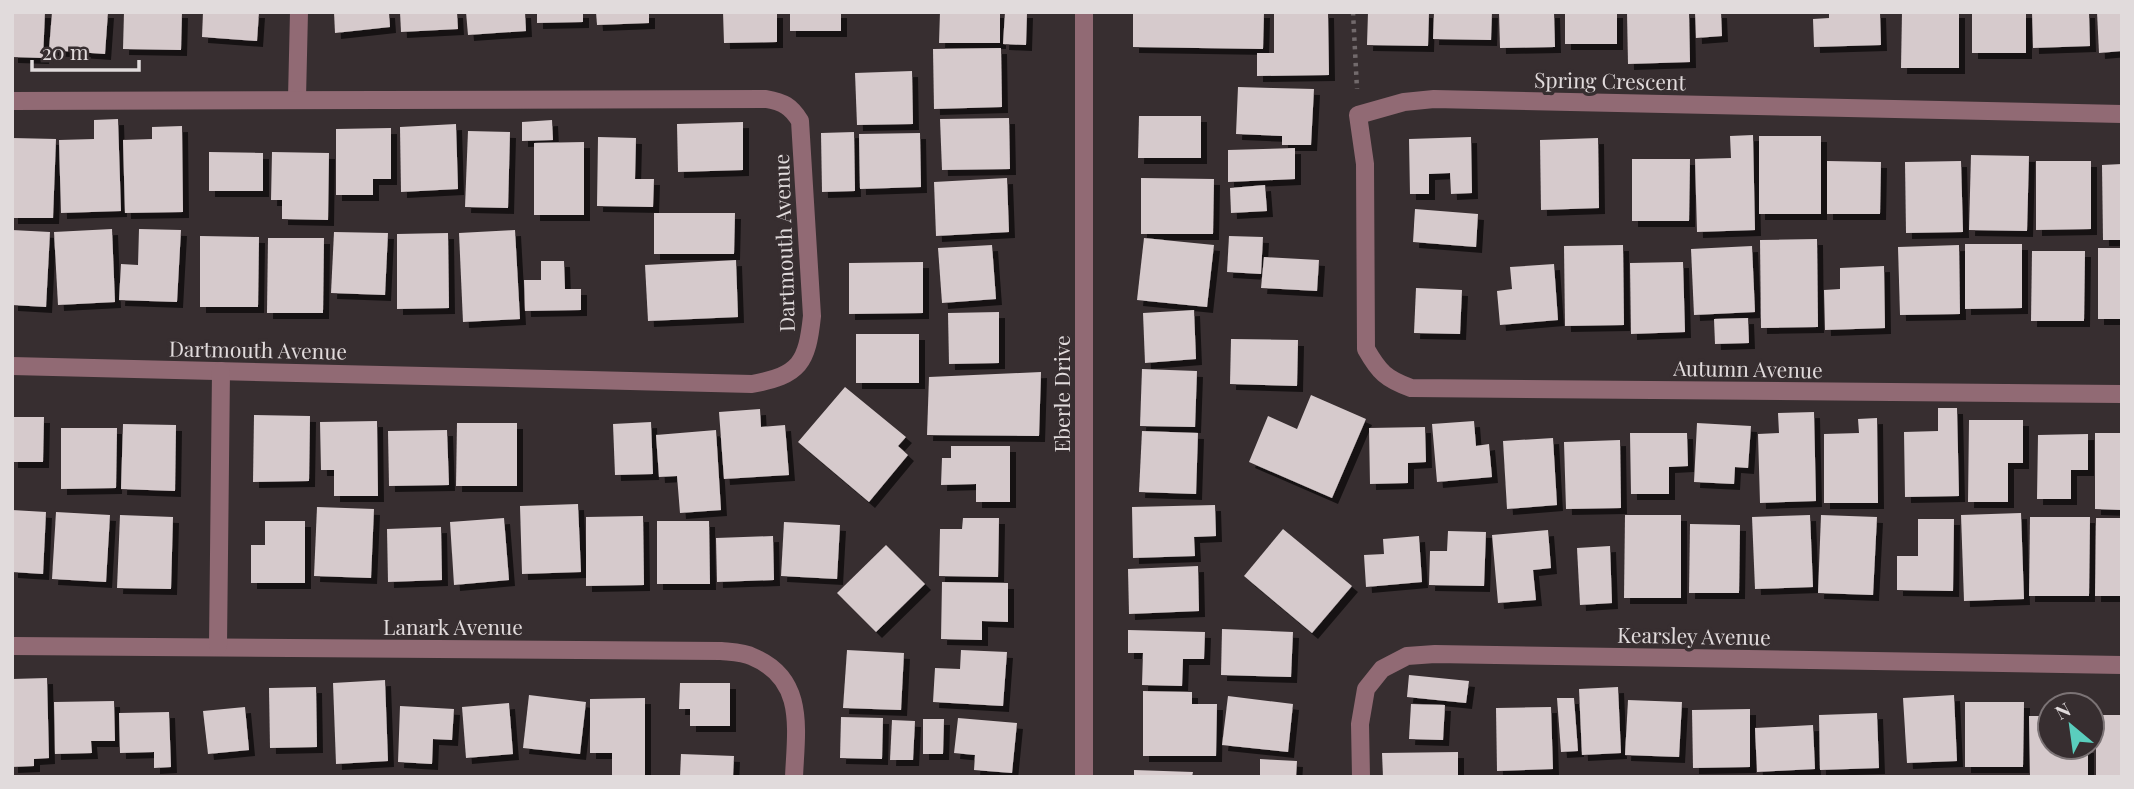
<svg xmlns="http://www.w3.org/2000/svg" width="2134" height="789" viewBox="0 0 2134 789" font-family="'Playfair Display',serif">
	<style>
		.building { fill: #d6cacc; filter: url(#shadow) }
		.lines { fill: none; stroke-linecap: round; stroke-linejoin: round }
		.path { stroke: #726a6c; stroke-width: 4.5; stroke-dasharray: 3.5 5; stroke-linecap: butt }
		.minor { stroke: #916a74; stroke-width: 18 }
		.labels { text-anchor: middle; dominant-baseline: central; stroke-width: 7; stroke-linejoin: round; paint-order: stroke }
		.street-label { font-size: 21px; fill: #e1dbdc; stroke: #372e30 }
	</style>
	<defs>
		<filter id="shadow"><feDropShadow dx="6" dy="6" stdDeviation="0" flood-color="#0009"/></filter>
	</defs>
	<rect width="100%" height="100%" fill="#372e30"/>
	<g class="building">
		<polygon points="12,12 45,12 43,58 12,57"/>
		<polygon points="52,12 108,12 105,54 49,50"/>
		<polygon points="124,12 182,12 181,50 123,49"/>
		<polygon points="203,12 259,12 257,41 202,37"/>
		<polygon points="334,12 389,12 390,27 335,33"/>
		<polygon points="400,12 457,12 458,29 401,32"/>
		<polygon points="466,12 525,12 526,31 468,35"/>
		<polygon points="537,12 583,12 583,22 537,23"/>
		<polygon points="596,12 649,12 649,23 597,25"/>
		<polygon points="723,12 777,12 777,42 724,43"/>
		<rect x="790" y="12" width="51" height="19"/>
		<polygon points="940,12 1000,12 1000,43 939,43"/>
		<polygon points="1005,12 1027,12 1026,45 1003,44"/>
		<polygon points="1133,12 1264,12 1263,49 1133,47"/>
		<polygon points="1274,12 1328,12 1329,75 1257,76 1257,53 1274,53"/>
		<polygon points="1368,12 1429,12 1428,46 1367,45"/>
		<polygon points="1434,12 1492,12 1491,40 1433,39"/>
		<polygon points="1499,12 1554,12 1555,47 1500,48"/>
		<rect x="1565" y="12" width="52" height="32"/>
		<polygon points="1627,12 1689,12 1690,62 1628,64"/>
		<polygon points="1695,12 1721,12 1722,36 1696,38"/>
		<polygon points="1829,12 1880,12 1881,45 1814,47 1813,19 1829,18"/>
		<polygon points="1902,12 1959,12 1959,68 1901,68"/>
		<rect x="1972" y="12" width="54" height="41"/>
		<polygon points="2032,12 2089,12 2090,46 2033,48"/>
		<polygon points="2097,12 2122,12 2122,51 2099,53"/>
		<polygon points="1001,48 1002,107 934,109 933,49"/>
		<polygon points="912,71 913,124 857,125 855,73"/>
		<polygon points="1238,87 1314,89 1311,145 1282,145 1282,136 1236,134"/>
		<polygon points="1139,116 1201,116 1201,158 1138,158"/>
		<polygon points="1009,118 1010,169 942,170 940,119"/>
		<polygon points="118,119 121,211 61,213 59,140 94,139 94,120"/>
		<polygon points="552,120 553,140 522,141 522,122"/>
		<polygon points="743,122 743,170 678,172 677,124"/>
		<polygon points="456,124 458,189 401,192 400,127"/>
		<polygon points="182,126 183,212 125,213 123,140 152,139 152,127"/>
		<polygon points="391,128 391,179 373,179 373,195 336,195 336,129"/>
		<polygon points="468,131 510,132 508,208 465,207"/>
		<polygon points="854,132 855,191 822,192 821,133"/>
		<polygon points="920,133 921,187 860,189 859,134"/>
		<polygon points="1753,135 1755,230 1697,232 1695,159 1731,158 1730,136"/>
		<rect x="1759" y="136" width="62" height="78"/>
		<polygon points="598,137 636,138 635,179 654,179 653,207 597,206"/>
		<polygon points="1471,137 1472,193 1451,194 1450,173 1429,174 1429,194 1410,194 1409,139"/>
		<polygon points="12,138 56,139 53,218 12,218"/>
		<polygon points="1598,138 1599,208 1541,210 1540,140"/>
		<polygon points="584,142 584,215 534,215 534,143"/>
		<polygon points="1295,148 1295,179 1228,182 1228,150"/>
		<polygon points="209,152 263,153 263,191 209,191"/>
		<polygon points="272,152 329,153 328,220 282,219 282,200 271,200"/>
		<polygon points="1971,155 2029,156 2027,231 1969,230"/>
		<polygon points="1632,159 1690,159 1689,221 1632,221"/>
		<polygon points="1827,161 1881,162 1880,214 1827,214"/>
		<polygon points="1961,161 1963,232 1906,233 1905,162"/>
		<polygon points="2036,161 2091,161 2091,229 2036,230"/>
		<polygon points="2122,164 2122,240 2103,240 2102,165"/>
		<polygon points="1007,178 1009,232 936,236 934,182"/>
		<polygon points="1141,178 1214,179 1213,234 1141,234"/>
		<polygon points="1265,185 1267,211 1231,213 1230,188"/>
		<polygon points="1415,209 1478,214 1476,247 1413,242"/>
		<polygon points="654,213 735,213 734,254 654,254"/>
		<polygon points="112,229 115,302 58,305 54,232"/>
		<polygon points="139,229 181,230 177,302 119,300 121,264 138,265"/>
		<polygon points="12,230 50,232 46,307 12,305"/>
		<polygon points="515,230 520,319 463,322 459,233"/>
		<polygon points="334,232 388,233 385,295 331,293"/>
		<polygon points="448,233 449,308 397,309 397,234"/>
		<polygon points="200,236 259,237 258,307 200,307"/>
		<polygon points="1229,236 1263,237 1261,274 1227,272"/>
		<polygon points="268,238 324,238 323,313 267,313"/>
		<polygon points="1144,238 1214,245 1207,307 1137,300"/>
		<polygon points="1817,239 1818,327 1761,328 1760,240"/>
		<polygon points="1965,244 2022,244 2022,308 1965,309"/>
		<polygon points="992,245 996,299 942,303 938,248"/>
		<polygon points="1623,245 1624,325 1565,326 1564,246"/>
		<polygon points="1959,245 1960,314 1900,315 1898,247"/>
		<polygon points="1752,246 1755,312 1694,315 1691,249"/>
		<rect x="2098" y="248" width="24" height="71"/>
		<polygon points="2032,251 2085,251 2084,321 2031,321"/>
		<polygon points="1264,257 1319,260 1317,291 1261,288"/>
		<polygon points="736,260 738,317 648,321 645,265"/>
		<polygon points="541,261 564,261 565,289 581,289 581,310 525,311 524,280 541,280"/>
		<polygon points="923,262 923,313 849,314 849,263"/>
		<polygon points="1683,262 1685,332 1631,334 1630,263"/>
		<polygon points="1554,264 1558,320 1500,325 1497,291 1512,289 1510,267"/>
		<polygon points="1884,266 1885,328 1825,330 1824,290 1840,289 1840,268"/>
		<polygon points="1416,288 1462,290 1460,334 1414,333"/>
		<polygon points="1194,310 1196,359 1145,363 1143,313"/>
		<polygon points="999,312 999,363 949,364 948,313"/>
		<polygon points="1748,318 1749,343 1715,344 1714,319"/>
		<rect x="856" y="334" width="63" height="49"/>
		<polygon points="1231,339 1298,340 1297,386 1230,384"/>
		<polygon points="1142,369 1197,371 1195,427 1140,426"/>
		<polygon points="1041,372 1039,436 927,435 929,377"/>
		<polygon points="845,387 906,437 898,446 908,455 869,502 798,442"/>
		<polygon points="1311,395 1366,419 1332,498 1249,462 1268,416 1297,429"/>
		<polygon points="1938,408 1957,408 1959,496 1905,497 1904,432 1938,431"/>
		<polygon points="760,409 761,427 785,425 789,475 724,479 719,412"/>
		<polygon points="1814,412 1816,501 1760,503 1758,434 1779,433 1778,413"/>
		<polygon points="254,415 310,416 309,481 253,482"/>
		<polygon points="12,417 44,417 43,462 12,462"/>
		<polygon points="1877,418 1878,503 1824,503 1824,434 1859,433 1858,419"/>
		<polygon points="1969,420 2023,420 2023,463 2008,463 2008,502 1968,502"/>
		<polygon points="377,421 378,496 334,496 334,470 321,470 320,422"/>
		<polygon points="1474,421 1476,446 1489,444 1492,477 1437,482 1432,424"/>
		<polygon points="651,422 653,474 615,475 613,424"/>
		<polygon points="457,423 517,423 517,486 456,486"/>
		<polygon points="1697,423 1751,426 1748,468 1735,467 1734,484 1694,482"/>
		<polygon points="123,424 176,425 175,491 121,489"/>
		<polygon points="1425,427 1426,462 1408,463 1408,483 1370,484 1369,428"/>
		<polygon points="61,428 117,428 116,488 61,489"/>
		<polygon points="447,430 449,485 389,486 388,431"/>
		<polygon points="716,430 721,510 680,513 677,476 659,477 656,435"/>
		<polygon points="1142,431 1198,433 1196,494 1139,492"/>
		<polygon points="1630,433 1687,433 1688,466 1669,467 1669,494 1631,494"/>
		<polygon points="2095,433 2122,433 2122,510 2095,509"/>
		<polygon points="2088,434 2088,470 2071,470 2071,499 2037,499 2038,435"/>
		<polygon points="1553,438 1557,505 1507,509 1503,441"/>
		<polygon points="1620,440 1621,508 1566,509 1564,442"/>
		<polygon points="951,446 1010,446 1010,502 976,502 976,484 941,485 942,458 951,458"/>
		<polygon points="578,504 581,572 522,574 520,506"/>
		<polygon points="1215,505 1216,536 1194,537 1195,556 1133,558 1132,507"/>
		<polygon points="317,507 374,509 371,578 314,576"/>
		<polygon points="12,510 46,512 43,574 12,572"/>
		<polygon points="56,512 110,515 106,582 52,579"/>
		<polygon points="2021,513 2024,599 1964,601 1961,515"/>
		<polygon points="120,515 173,517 171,589 117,588"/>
		<polygon points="1625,515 1681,515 1681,598 1624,598"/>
		<polygon points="1810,515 1813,587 1755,589 1752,517"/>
		<polygon points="1821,515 1877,517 1873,595 1818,593"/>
		<polygon points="643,516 644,585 586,586 586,517"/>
		<polygon points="2030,517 2090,517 2089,596 2029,596"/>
		<polygon points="504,518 509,580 454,585 450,522"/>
		<polygon points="963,518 999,518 998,577 939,576 940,529 962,529"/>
		<polygon points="2096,518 2122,518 2122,596 2095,596"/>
		<polygon points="1918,519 1954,519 1953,591 1897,590 1897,556 1918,556"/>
		<polygon points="265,521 305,521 305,583 251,583 251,545 265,545"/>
		<polygon points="657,521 709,521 710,584 657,584"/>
		<polygon points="784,522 840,525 837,579 781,576"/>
		<polygon points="1690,524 1740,525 1739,593 1689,593"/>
		<polygon points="441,527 442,580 388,582 387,529"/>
		<polygon points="1283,529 1352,586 1312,633 1244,576"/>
		<polygon points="1548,530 1551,568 1533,570 1536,600 1498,603 1492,535"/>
		<polygon points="1448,531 1486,532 1484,586 1429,585 1430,551 1447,551"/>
		<polygon points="773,536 774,580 717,582 716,538"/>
		<polygon points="1419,536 1422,582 1366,587 1364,555 1384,554 1383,539"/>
		<polygon points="886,545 925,584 876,632 837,593"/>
		<polygon points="1610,546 1612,603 1580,605 1577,548"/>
		<polygon points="1198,566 1199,611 1129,614 1128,569"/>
		<polygon points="942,582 1008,583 1008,622 982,621 982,640 941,639"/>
		<polygon points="1222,629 1293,632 1291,677 1221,675"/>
		<polygon points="1128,630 1205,632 1204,659 1183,659 1182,686 1142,685 1143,653 1128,653"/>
		<polygon points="847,650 904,653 901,710 843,708"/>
		<polygon points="961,650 1007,652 1003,706 933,702 935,668 960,669"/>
		<polygon points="1409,675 1469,681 1466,703 1407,697"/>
		<polygon points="47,678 49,758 34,759 34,766 12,767 12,679"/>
		<polygon points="385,680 388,761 336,764 333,683"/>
		<polygon points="680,683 730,683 730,726 690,726 690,709 679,709"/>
		<polygon points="316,687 317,747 270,748 269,688"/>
		<polygon points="1618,687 1621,753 1582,755 1579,689"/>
		<polygon points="1143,691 1192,692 1192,704 1217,704 1216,756 1143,756"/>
		<polygon points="529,695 586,702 580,754 523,748"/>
		<polygon points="1954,695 1957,761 1907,763 1903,698"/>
		<polygon points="1228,696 1293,704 1288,752 1222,745"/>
		<polygon points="645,698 645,777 612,777 612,753 590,753 590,699"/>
		<polygon points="1557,698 1574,698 1578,751 1561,752"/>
		<polygon points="1628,700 1682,702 1679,757 1625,755"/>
		<polygon points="114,701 115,741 91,741 92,753 55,754 54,702"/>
		<polygon points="1965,702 2024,702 2023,767 1965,767"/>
		<polygon points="509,703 513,754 466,758 462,707"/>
		<polygon points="1411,704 1445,705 1443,740 1409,739"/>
		<polygon points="400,706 454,709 452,740 433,739 432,764 398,762"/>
		<polygon points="245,707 249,750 208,754 203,711"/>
		<polygon points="1551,707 1553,769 1497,771 1496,708"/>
		<polygon points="1750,709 1750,767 1693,768 1692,710"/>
		<polygon points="169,712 171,767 154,768 154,752 120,753 119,713"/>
		<polygon points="1877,713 1879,768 1820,770 1819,715"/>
		<rect x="2096" y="715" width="26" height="62"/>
		<polygon points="2029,716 2050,716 2050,747 2088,747 2088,775 2030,776"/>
		<polygon points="841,717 883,718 882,759 840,758"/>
		<polygon points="958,718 1017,723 1012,773 974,770 975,755 954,753"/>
		<polygon points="923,719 944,719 943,754 923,754"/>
		<polygon points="892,720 915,721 913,760 890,760"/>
		<polygon points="1813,725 1815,769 1757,772 1755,728"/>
		<polygon points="1458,752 1458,777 1383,777 1382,753"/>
		<polygon points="681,754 734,756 733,777 680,777"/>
		<polygon points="1260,759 1297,761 1296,777 1260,777"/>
		<polygon points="1134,770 1193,772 1192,777 1134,777"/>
	</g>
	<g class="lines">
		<polyline class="path" points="1353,12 1357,89"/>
		<g class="minor">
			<polyline points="297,98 299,12"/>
			<path d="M12 101 766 99C783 102 791 106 800 121L812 316C807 363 800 375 752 384L12 366"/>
			<path d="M2122 114 1434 99 1404 102 1358 115 1365 164 1366 349C1379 372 1386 379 1411 388L2122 394"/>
			<path d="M12 646 721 651C731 652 744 652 753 657 806 679 796 730 794 777"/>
			<polyline points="218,646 221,371"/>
			<polyline points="1084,777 1084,12"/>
			<polyline points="1361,777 1360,724 1366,689 1382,669 1407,656 1435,654 2122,665"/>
		</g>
	</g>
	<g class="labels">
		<g class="street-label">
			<text transform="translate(1610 80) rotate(1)">Spring Crescent</text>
			<text transform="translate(783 243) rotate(-92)">Dartmouth Avenue</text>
			<text transform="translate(258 349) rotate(1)">Dartmouth Avenue</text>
			<text transform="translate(1748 368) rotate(1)">Autumn Avenue</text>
			<text transform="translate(1061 394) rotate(-90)">Eberle Drive</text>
			<text x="453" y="626">Lanark Avenue</text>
			<text transform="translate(1694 635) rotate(1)">Kearsley Avenue</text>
		</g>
	</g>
	<rect width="2134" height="789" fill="none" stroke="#e1dbdc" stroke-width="28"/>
	<g transform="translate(2071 726) rotate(331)"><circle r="33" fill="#372e30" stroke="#7b7375" stroke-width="2"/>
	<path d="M0-5L12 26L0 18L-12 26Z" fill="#5acebd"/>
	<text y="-10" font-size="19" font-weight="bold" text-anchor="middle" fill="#e1dbdc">N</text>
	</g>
	<path d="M32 60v10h107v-10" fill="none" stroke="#e1dbdc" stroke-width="3.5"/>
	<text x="42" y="60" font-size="21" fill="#e1dbdc" stroke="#372e30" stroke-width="5" paint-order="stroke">20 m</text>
</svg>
